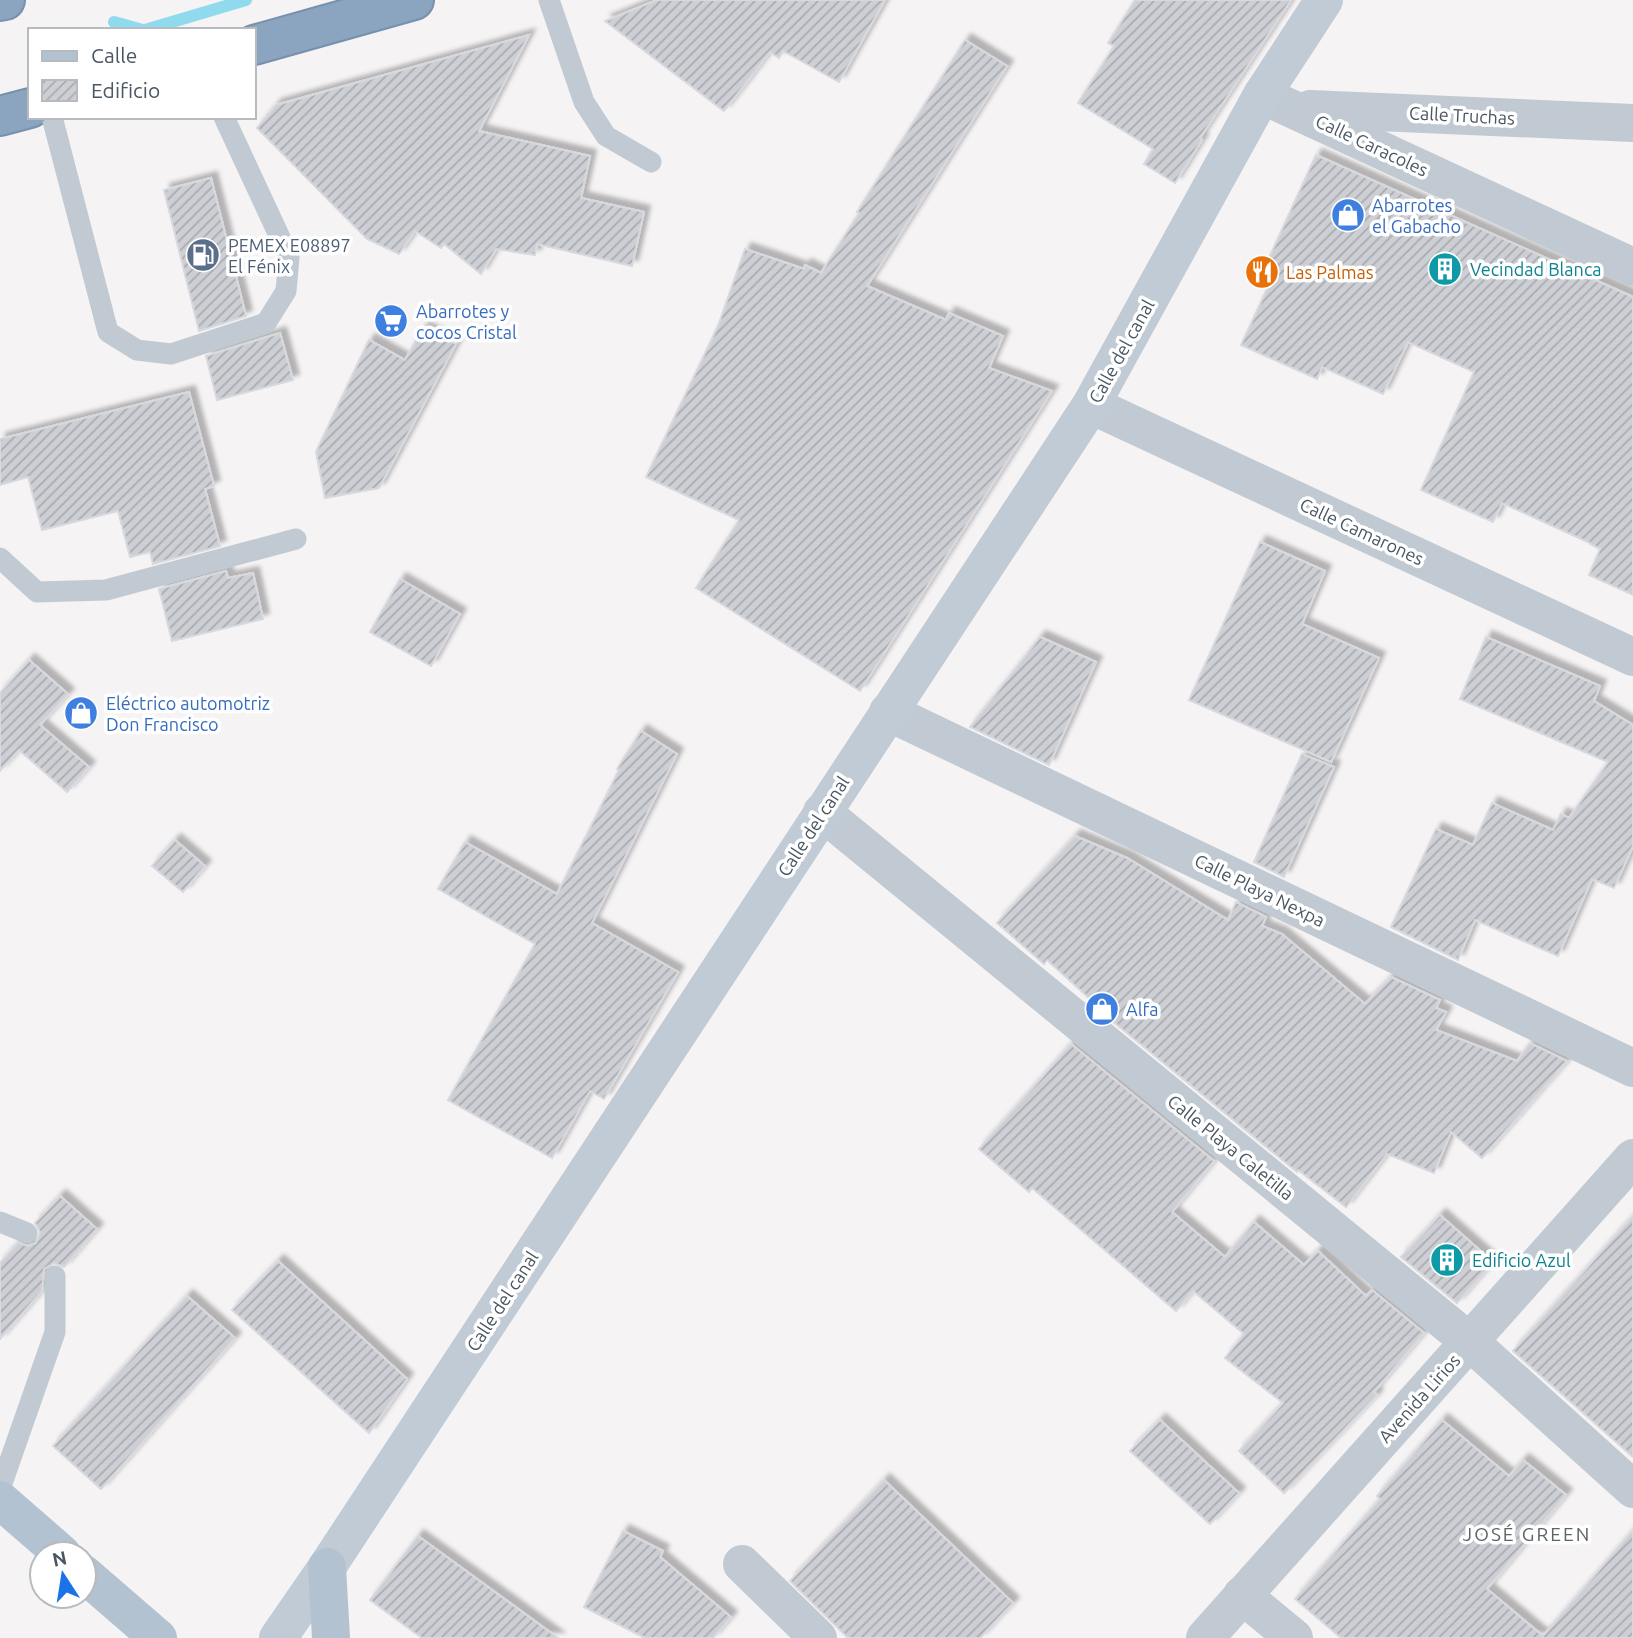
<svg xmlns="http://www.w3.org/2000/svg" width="1633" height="1638" viewBox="0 0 1633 1638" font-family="Ubuntu,sans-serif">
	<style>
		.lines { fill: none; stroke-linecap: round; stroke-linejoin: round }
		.stream { stroke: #90daee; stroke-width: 12 }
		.building { fill: url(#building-hatch); stroke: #d7d9de; stroke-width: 2; filter: url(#shadow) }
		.highway-casing { stroke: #7690ad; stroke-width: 42 }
		.lane { stroke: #c1cad2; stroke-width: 21 }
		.street { stroke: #c1cad2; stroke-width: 38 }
		.secondary { stroke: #c1cbd6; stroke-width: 38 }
		.primary { stroke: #b3c2d1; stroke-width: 38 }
		.highway { stroke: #8ba5c1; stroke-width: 38 }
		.labels { text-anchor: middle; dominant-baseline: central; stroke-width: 7; stroke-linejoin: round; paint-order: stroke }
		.street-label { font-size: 18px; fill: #4a5661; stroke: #fff }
		.shop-label { font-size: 18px; fill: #366cbe; stroke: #fff; text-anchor: start }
		.service-label { font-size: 18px; fill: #4e5e75; stroke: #fff; text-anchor: start }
		.culture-label { font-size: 18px; fill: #0d838f; stroke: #fff; text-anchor: start }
		.food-label { font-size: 18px; fill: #c56008; stroke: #fff; text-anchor: start }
		.neighbourhood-label { font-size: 19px; letter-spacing: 2px; fill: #5f6368; stroke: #fff }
	</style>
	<defs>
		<pattern id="building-hatch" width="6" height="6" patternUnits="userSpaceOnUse" patternTransform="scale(1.75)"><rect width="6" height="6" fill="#cdcfd5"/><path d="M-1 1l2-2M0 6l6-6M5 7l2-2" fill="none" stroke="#a8abb0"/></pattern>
		<filter id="shadow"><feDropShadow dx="6" dy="-6" stdDeviation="2" flood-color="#0004"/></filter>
	</defs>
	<rect width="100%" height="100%" fill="#f5f3f3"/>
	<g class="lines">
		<g class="stream">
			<polyline points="114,22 143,30"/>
			<polyline points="145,30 246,0"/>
		</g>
	</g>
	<g class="building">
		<polygon points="657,0 885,0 839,82 783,51 779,58 770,52 724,111 605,21"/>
		<polygon points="1135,0 1291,0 1200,138 1202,140 1175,183 1144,164 1153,149 1078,103 1114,46 1108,43"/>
		<polygon points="529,35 479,131 590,156 581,198 644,212 632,266 537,244 535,255 496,249 481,274 444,244 441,248 415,231 399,254 367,239 257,128 276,105"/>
		<polygon points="965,40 1007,66 867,286 946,320 949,313 1003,336 989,368 1052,391 860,691 696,588 739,520 646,477 718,326 745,249 804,269 805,265 821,273 859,213 857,212"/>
		<polygon points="1316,155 1633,297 1633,595 1589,575 1600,549 1590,544 1590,543 1502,503 1493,522 1421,490 1474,372 1408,342 1383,394 1322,367 1317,379 1241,345 1273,276 1263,271"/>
		<polygon points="211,178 246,316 199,331 164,190"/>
		<polygon points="423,328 456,344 379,488 325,498 316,452 369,340 405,360"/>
		<polygon points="280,333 293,380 217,400 206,356"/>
		<polygon points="189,392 214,486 205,489 220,546 153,564 150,552 130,557 118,511 42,530 28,477 0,485 0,439"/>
		<polygon points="1260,542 1325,571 1302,624 1379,658 1331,762 1189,700"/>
		<polygon points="226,571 228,578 253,573 263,619 172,641 159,589"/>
		<polygon points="400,579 460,614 431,666 370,632"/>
		<polygon points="1040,637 1096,662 1049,765 970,727"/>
		<polygon points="1486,637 1600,686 1594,701 1633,725 1633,846 1614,888 1592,879 1558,956 1475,920 1458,960 1391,927 1436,829 1473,845 1492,803 1553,830 1561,814 1569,818 1608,762 1460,699"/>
		<polygon points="29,660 68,694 40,725 89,767 67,792 19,750 0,771 0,693"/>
		<polygon points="641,731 677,754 592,923 678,972 604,1099 590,1091 552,1158 448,1100 535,944 438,889 465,842 557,894 619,770 617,769"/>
		<polygon points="1302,754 1334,767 1284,877 1254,862"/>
		<polygon points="1075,836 1127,858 1228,920 1236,902 1266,917 1262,926 1282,934 1365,1004 1391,977 1440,1000 1436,1008 1446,1012 1436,1030 1517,1061 1530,1043 1567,1061 1482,1158 1451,1132 1434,1173 1387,1154 1346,1207 1298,1170 1297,1172 1100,1011 1101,1009 1047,960 1044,964 997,923"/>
		<polygon points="175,840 205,866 183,892 152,866"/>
		<polygon points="1071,1044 1214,1161 1172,1212 1225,1257 1254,1222 1304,1265 1318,1251 1366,1296 1372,1290 1424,1333 1374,1392 1377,1395 1284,1493 1239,1451 1283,1403 1225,1358 1244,1334 1193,1291 1176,1311 1032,1188 1029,1192 979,1149"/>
		<polygon points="60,1196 97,1229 64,1267 54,1263 44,1269 42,1291 0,1339 0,1263 18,1243 28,1246 36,1243 40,1232 35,1223"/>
		<polygon points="1440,1215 1493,1262 1457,1303 1401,1257"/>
		<polygon points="1633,1216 1633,1457 1513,1351"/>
		<polygon points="278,1261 407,1379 369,1433 232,1310"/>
		<polygon points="187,1296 235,1338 101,1489 53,1446"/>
		<polygon points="1160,1420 1239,1493 1210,1524 1130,1451"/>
		<polygon points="1442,1420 1509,1476 1523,1460 1566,1495 1487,1589 1543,1636 1633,1530 1633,1638 1341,1638 1295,1599 1380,1499 1377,1496"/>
		<polygon points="884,1480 1013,1603 980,1638 848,1638 790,1581"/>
		<polygon points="623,1531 663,1551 660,1557 731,1617 713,1638 645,1638 584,1607"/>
		<polygon points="418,1536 558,1638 422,1638 370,1600"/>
	</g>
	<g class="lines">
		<g class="highway-casing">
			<g id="highway">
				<polyline points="0,1 5,0"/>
				<polyline points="254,45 414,0"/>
				<polyline points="0,116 30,108"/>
			</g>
		</g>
		<g class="lane">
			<polyline points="549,0 584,102 606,136 651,162"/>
			<polyline points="52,117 108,332 137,350 171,354 266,323 286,291 289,257 224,117"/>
			<polyline points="0,558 37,592 106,590 296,539"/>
			<polyline points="0,1222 27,1233"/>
			<polyline points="0,1489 55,1332 55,1276"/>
		</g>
		<g class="street">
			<polyline points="1262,95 1633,267"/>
			<polyline points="1310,109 1633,123"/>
			<polyline points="1091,405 1633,657"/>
			<polyline points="888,712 1633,1068"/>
			<polyline points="822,812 1470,1342 1633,1489"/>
			<polyline points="742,1564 818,1638"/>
			<polyline points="1242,1595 1294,1638"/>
			<polyline points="1205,1638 1633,1158"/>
		</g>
		<polyline class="secondary" points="278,1638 327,1567 1091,405 1262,95 1324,0"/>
		<g class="primary">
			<polyline points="0,1500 62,1554"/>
			<polyline points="327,1567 331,1638"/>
			<polyline points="84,1574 158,1638"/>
		</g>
		<use href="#highway" class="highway"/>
	</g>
	<defs>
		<g id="shop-disc" transform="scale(1.75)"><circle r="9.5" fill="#3f7fe0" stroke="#fff"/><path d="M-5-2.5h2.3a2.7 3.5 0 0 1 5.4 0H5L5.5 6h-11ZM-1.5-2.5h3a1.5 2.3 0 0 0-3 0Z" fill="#fff"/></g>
		<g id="fuel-disc" transform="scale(1.75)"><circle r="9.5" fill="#5c6f8a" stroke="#fff"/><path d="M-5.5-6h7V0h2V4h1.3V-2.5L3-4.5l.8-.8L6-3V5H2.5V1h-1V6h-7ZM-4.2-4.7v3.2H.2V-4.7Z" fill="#fff"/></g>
		<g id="building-disc" transform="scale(1.75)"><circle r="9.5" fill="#0f9aa8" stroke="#fff"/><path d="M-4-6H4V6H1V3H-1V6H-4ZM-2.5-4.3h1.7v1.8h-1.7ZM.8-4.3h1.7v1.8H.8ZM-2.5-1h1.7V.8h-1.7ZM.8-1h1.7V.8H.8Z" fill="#fff"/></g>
		<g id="restaurant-disc" transform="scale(1.75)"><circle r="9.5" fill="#e8710a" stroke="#fff"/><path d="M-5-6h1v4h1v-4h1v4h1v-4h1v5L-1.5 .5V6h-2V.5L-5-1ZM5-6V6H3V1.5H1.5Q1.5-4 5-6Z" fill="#fff"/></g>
		<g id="supermarket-disc" transform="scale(1.75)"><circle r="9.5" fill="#3f7fe0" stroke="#fff"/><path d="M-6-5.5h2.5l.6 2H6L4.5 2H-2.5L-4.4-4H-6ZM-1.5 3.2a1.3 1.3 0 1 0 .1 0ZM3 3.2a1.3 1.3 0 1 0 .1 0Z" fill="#fff"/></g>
	</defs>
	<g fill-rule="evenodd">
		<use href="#shop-disc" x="1348" y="215"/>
		<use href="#fuel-disc" x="203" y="255"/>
		<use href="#building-disc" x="1445" y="269"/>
		<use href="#restaurant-disc" x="1262" y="272"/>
		<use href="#supermarket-disc" x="391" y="321"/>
		<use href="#shop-disc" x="81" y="713"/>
		<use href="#shop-disc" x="1102" y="1009"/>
		<use href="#building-disc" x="1447" y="1260"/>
	</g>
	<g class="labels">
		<g class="street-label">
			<text transform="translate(1462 115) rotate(3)">Calle Truchas</text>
			<text transform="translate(1372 145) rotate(25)">Calle Caracoles</text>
			<text transform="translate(1121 351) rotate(-61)">Calle del canal</text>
			<text transform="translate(1362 531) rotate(25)">Calle Camarones</text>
			<text transform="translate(813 826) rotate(-57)">Calle del canal</text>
			<text transform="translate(1260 890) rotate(26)">Calle Playa Nexpa</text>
			<text transform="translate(1231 1147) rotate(39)">Calle Playa Caletilla</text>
			<text transform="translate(502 1301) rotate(-57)">Calle del canal</text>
			<text transform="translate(1419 1398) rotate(-48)">Avenida Lirios</text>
		</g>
		<g class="shop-label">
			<text x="1372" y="205">Abarrotes<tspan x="1372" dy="21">el Gabacho</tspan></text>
			<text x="416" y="311">Abarrotes y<tspan x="416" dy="21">cocos Cristal</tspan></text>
			<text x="106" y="703">Eléctrico automotriz<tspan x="106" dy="21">Don Francisco</tspan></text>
			<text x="1126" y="1009">Alfa</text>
		</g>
		<g class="service-label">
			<text x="228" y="245">PEMEX E08897<tspan x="228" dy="21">El Fénix</tspan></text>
		</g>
		<g class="culture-label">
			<text x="1470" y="269">Vecindad Blanca</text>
			<text x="1472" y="1260">Edificio Azul</text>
		</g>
		<g class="food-label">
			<text x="1286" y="272">Las Palmas</text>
		</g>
		<g class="neighbourhood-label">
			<text x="1527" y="1534">JOSÉ GREEN</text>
		</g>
	</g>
	<rect x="28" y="28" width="228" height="91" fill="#ffffff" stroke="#b7bbc0" stroke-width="2"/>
	<rect x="42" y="51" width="35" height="10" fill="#b3c2d1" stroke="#b7bbc0" stroke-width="2"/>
	<text x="91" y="63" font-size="21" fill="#4a5661">Calle</text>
	<rect x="42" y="80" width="35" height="21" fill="url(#building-hatch)" stroke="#b7bbc0" stroke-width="2"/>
	<text x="91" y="98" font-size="21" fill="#4a5661">Edificio</text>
	<g transform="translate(63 1575) rotate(348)"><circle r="33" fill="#ffffff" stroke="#b7bbc0" stroke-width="2"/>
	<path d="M0-5L12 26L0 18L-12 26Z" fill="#1a73e8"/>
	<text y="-10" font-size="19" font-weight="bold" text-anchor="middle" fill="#4a5661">N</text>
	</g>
</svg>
